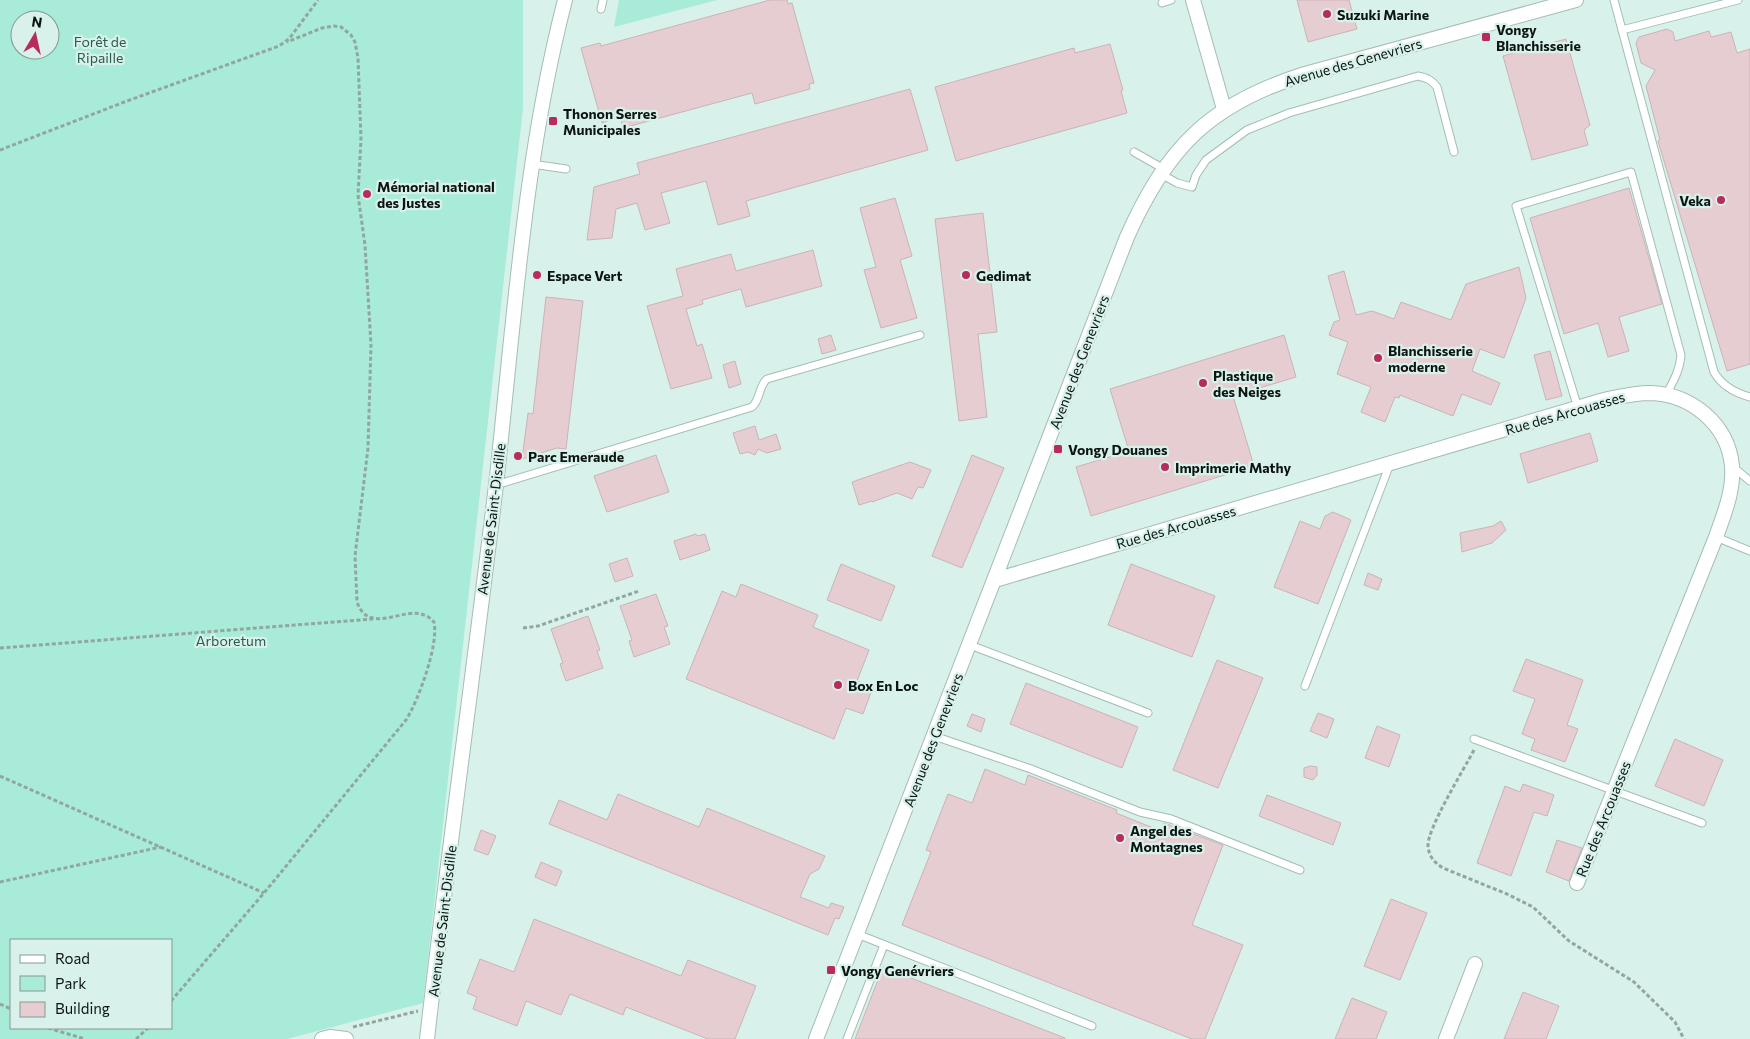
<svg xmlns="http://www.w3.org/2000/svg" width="1750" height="1039" viewBox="0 0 1750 1039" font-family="Commissioner,sans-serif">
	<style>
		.green { fill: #a7ebd8; fill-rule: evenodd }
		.building { fill: #e6cdd1; stroke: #cbb3b7 }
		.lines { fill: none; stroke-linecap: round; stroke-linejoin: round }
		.service-casing { stroke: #a4bdb5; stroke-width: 9 }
		.minor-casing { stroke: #a4bdb5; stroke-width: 16 }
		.path { stroke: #92a6a0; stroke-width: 3; stroke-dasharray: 4 2.5; stroke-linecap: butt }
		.service { stroke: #fff; stroke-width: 7 }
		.minor { stroke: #fff; stroke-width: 14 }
		.poi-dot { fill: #b92b5d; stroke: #d8f1ea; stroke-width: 2 }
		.labels { text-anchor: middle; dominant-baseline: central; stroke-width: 4.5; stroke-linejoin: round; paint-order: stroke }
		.poi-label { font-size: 14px; font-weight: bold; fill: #0c1512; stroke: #d8f1ea; text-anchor: start }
		.park-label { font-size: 14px; fill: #2a5b4f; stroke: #d8f1ea }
		.street-label { font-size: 14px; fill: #0c1512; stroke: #d8f1ea }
	</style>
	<rect width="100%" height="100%" fill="#d8f1ea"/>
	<g class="green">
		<path d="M0 0H523V108L423 1003 287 1039H0ZM20 20H50V50H20ZM11 940H171V1028H11Z"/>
		<polygon points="619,0 717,0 614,27"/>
	</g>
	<g class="building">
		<polygon points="770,0 787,0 788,4 792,3 814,83 809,84 810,89 755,104 752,93 623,128 620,117 602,123 581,48 600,43 601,46"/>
		<polygon points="1297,0 1349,0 1357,29 1308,42"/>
		<polygon points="1667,29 1673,32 1675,41 1709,31 1711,37 1731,32 1737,53 1750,49 1750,364 1727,371 1658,141 1660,140 1646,86 1655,70 1641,63 1636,43 1639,37"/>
		<polygon points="1566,39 1590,125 1584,130 1588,145 1532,160 1503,56"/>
		<polygon points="1110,44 1123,90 1121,91 1127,113 956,161 935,87 1074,48 1075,53"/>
		<polygon points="910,89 928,150 746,201 750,216 718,225 706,181 661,193 670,223 645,230 637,203 616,209 612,238 587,240 594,187 640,174 637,163"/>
		<polygon points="1629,188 1662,304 1619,317 1629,351 1608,357 1598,323 1564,334 1530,218"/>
		<polygon points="895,198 912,256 900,260 917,318 881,328 864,270 876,267 860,208"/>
		<polygon points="983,213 997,332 978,334 987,417 959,421 935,219"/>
		<polygon points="813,250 822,286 746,307 741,289 702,300 703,304 686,309 697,346 702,344 712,378 671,389 647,306 683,296 676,269 731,254 736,271"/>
		<polygon points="1519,267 1526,298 1504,358 1480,349 1472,371 1500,383 1491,405 1462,394 1453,416 1400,395 1399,398 1395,397 1385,422 1361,412 1371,387 1337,374 1348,342 1329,335 1334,322 1340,320 1328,276 1344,271 1356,315 1372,311 1394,319 1401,302 1451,320 1466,284"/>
		<polygon points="546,297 583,301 566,449 557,448 522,459 528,413 533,414"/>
		<polygon points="831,335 836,350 822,354 818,339"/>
		<polygon points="1284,335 1296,377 1233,396 1254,466 1091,516 1076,467 1129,451 1110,389"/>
		<polygon points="1550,351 1562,396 1546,400 1534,355"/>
		<polygon points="735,361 741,384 729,388 723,365"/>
		<polygon points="755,426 759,440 776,434 781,449 767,453 758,449 755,455 748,452 740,454 733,433"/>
		<polygon points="1590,433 1598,461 1528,483 1520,454"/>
		<polygon points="656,455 669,492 607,512 594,476"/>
		<polygon points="972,455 1004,468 962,568 932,556"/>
		<polygon points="910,462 931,470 923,488 918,487 912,499 897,493 872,502 872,501 859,505 852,482"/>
		<polygon points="1333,512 1351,520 1318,604 1274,587 1300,521 1320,529 1325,516"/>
		<polygon points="1501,521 1506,530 1492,543 1462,552 1460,533 1493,526"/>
		<polygon points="696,534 697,536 705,534 710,550 680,560 674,541"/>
		<polygon points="627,558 633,576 615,582 609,564"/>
		<polygon points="841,564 895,586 881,621 827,600"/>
		<polygon points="1131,564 1215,596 1192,657 1108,625"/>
		<polygon points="1368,573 1382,579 1378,590 1364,585"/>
		<polygon points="741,584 818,615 813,627 869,650 857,681 873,687 863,714 846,708 834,739 686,679 722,591 736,597"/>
		<polygon points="656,594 668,626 664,627 670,644 634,657 629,641 632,640 620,606"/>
		<polygon points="588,616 600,650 597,651 603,668 566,681 560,664 563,663 551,629"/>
		<polygon points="1526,659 1583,680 1567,725 1578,729 1565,762 1531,750 1535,739 1522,734 1535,699 1513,691"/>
		<polygon points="1217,660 1263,678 1218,788 1173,770"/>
		<polygon points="1026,683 1138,727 1122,768 1010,724"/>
		<polygon points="1318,713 1334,719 1327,738 1310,731"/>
		<polygon points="972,714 985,719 981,732 967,726"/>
		<polygon points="1377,726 1400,735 1389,767 1365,758"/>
		<polygon points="1675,739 1723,760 1704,806 1655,786"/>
		<polygon points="1310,766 1317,767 1317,775 1313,780 1304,777 1304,768"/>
		<polygon points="985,769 1025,785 1028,775 1117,810 1116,813 1161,831 1164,823 1223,845 1192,925 1243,945 1205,1039 1192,1039 902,925 931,852 926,850 948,794 972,803"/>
		<polygon points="1523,784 1554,795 1547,816 1534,812 1511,876 1477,863 1505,786 1520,792"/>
		<polygon points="618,794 699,827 707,808 825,856 819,869 810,874 800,897 829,908 831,903 844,907 839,919 835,918 828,935 549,824 559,800 607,820"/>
		<polygon points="1267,795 1341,823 1333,845 1259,816"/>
		<polygon points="481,830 496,836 488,855 474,850"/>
		<polygon points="1557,840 1582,848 1569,881 1546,872"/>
		<polygon points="541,862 562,871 556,886 535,877"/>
		<polygon points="1391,899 1427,913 1400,980 1364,966"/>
		<polygon points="534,919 681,976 688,960 756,986 735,1039 708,1039 626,1007 623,1015 570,994 561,1015 526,1001 517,1026 473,1009 477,997 467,993 480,959 514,972"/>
		<polygon points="883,967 1065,1038 1065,1039 855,1039"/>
		<polygon points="1523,992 1559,1006 1546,1039 1504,1039"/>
		<polygon points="1352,998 1387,1012 1376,1039 1335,1039"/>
	</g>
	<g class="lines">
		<g class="service-casing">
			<g id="service">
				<path d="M1614 0 1714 372C1722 386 1735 393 1750 397"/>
				<polyline points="1162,3 1171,0"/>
				<polyline points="601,9 603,0"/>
				<polyline points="1622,30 1738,0"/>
				<polyline points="1134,152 1164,169"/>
				<polyline points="532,164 566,169"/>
				<path d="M1161 174 1177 183 1192 187 1196 175 1206 160 1247 130 1289 113 1418 76C1427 78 1432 80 1437 87L1454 152"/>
				<path d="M1578 408 1516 206 1631 172 1681 355C1680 370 1673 382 1666 395"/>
				<polyline points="1732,466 1750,481"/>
				<path d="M496 485 752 407C761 399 758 387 767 379L920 335"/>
				<polyline points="1716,537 1750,551"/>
				<polyline points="970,645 1148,713"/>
				<polyline points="1305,686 1390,464"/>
				<polyline points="934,736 1031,769 1140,812 1171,819 1300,870"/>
				<polyline points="1474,739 1702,823"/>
				<polyline points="857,934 1092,1026"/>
				<polyline points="847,1039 884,945"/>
			</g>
		</g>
		<g class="minor-casing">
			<g id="minor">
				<polyline points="1193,0 1224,109"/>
				<path d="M995 580 1604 400C1619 397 1634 393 1650 393 1691 394 1728 424 1732 466 1734 491 1724 514 1716 537L1577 883"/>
				<polyline points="322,1039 330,1037 346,1039"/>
				<path d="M427 1039C448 854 474 670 496 485 514 323 524 158 565 0"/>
				<path d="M816 1039 1127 237C1167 147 1210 104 1305 74L1576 0"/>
				<polyline points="1446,1039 1475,964"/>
			</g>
		</g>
		<g class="path">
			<polyline points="0,150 127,101 279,46 289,39 318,0"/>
			<polyline points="523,628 538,626 639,591"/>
			<polyline points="0,648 373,619"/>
			<path d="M1474 750C1464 769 1427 829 1428 846 1429 857 1434 862 1443 868L1507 894 1533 907 1569 941 1634 982 1675 1022 1684 1039"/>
			<polyline points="0,776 264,893"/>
			<polyline points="0,882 161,847"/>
			<path d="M171 1001 264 893 406 720C418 701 439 645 434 622 431 619 428 616 424 615 404 606 369 636 357 602L355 556 368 448 371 345 365 245 358 195 361 139 358 58 355 42 351 35 341 27 334 26 322 28 287 42"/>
			<polyline points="0,1004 11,1009"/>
			<polyline points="353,1027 418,1011"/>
			<polyline points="48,1028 85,1039"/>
			<polyline points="136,1039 148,1028"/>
		</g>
		<use href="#service" class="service"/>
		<use href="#minor" class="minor"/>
	</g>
	<g class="poi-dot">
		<circle cx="1327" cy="14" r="5"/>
		<rect x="1481" y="32" width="10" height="10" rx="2.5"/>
		<rect x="548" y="116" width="10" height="10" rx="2.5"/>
		<circle cx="367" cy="194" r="5"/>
		<circle cx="1721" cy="200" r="5"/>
		<circle cx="537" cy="275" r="5"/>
		<circle cx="966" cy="275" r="5"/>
		<circle cx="1378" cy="358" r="5"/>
		<circle cx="1203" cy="383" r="5"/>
		<rect x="1053" y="444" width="10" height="10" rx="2.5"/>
		<circle cx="518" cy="456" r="5"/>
		<circle cx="1165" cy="467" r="5"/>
		<circle cx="838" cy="685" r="5"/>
		<circle cx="1120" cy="838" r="5"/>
		<rect x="826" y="965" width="10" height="10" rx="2.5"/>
	</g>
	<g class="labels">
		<g class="poi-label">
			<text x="1337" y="14">Suzuki Marine</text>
			<text x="1496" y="29">Vongy<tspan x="1496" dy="16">Blanchisserie</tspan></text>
			<text x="563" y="113">Thonon Serres<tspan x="563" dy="16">Municipales</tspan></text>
			<text x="377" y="186">Mémorial national<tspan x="377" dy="16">des Justes</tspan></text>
			<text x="1711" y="200" text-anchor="end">Veka</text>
			<text x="547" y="275">Espace Vert</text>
			<text x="976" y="275">Gedimat</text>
			<text x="1388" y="350">Blanchisserie<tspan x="1388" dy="16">moderne</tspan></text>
			<text x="1213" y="375">Plastique<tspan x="1213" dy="16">des Neiges</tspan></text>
			<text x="1068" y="449">Vongy Douanes</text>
			<text x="528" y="456">Parc Emeraude</text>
			<text x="1175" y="467">Imprimerie Mathy</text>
			<text x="848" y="685">Box En Loc</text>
			<text x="1130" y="830">Angel des<tspan x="1130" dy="16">Montagnes</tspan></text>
			<text x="841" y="970">Vongy Genévriers</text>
		</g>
		<g class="park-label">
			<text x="100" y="41">Forêt de<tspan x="100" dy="16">Ripaille</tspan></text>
			<text x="231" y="640">Arboretum</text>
		</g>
		<g class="street-label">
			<text transform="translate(1353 62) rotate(-16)">Avenue des Genevriers</text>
			<text transform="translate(1079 362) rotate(-69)">Avenue des Genevriers</text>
			<text transform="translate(1565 413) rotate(-16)">Rue des Arcouasses</text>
			<text transform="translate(491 519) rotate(-83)">Avenue de Saint-Disdille</text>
			<text transform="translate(1176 527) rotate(-16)">Rue des Arcouasses</text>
			<text transform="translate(933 740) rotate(-69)">Avenue des Genevriers</text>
			<text transform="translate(1603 819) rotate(-68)">Rue des Arcouasses</text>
			<text transform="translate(442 921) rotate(-83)">Avenue de Saint-Disdille</text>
		</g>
	</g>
	<rect x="10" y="939" width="162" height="90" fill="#d8f1ea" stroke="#869994"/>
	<rect x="20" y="955" width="25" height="8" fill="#ffffff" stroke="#869994"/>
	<text x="55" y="964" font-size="15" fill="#0c1512">Road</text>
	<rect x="20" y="976" width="25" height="15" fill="#a7ebd8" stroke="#869994"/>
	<text x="55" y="989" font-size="15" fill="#0c1512">Park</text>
	<rect x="20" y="1002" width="25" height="15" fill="#e6cdd1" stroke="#869994"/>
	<text x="55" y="1014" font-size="15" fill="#0c1512">Building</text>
	<g transform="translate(35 35) rotate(9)"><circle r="24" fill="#d8f1ea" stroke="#869994"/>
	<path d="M0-4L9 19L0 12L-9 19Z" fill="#b92b5d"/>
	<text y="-8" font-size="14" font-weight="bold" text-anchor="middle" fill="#0c1512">N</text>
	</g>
</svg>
